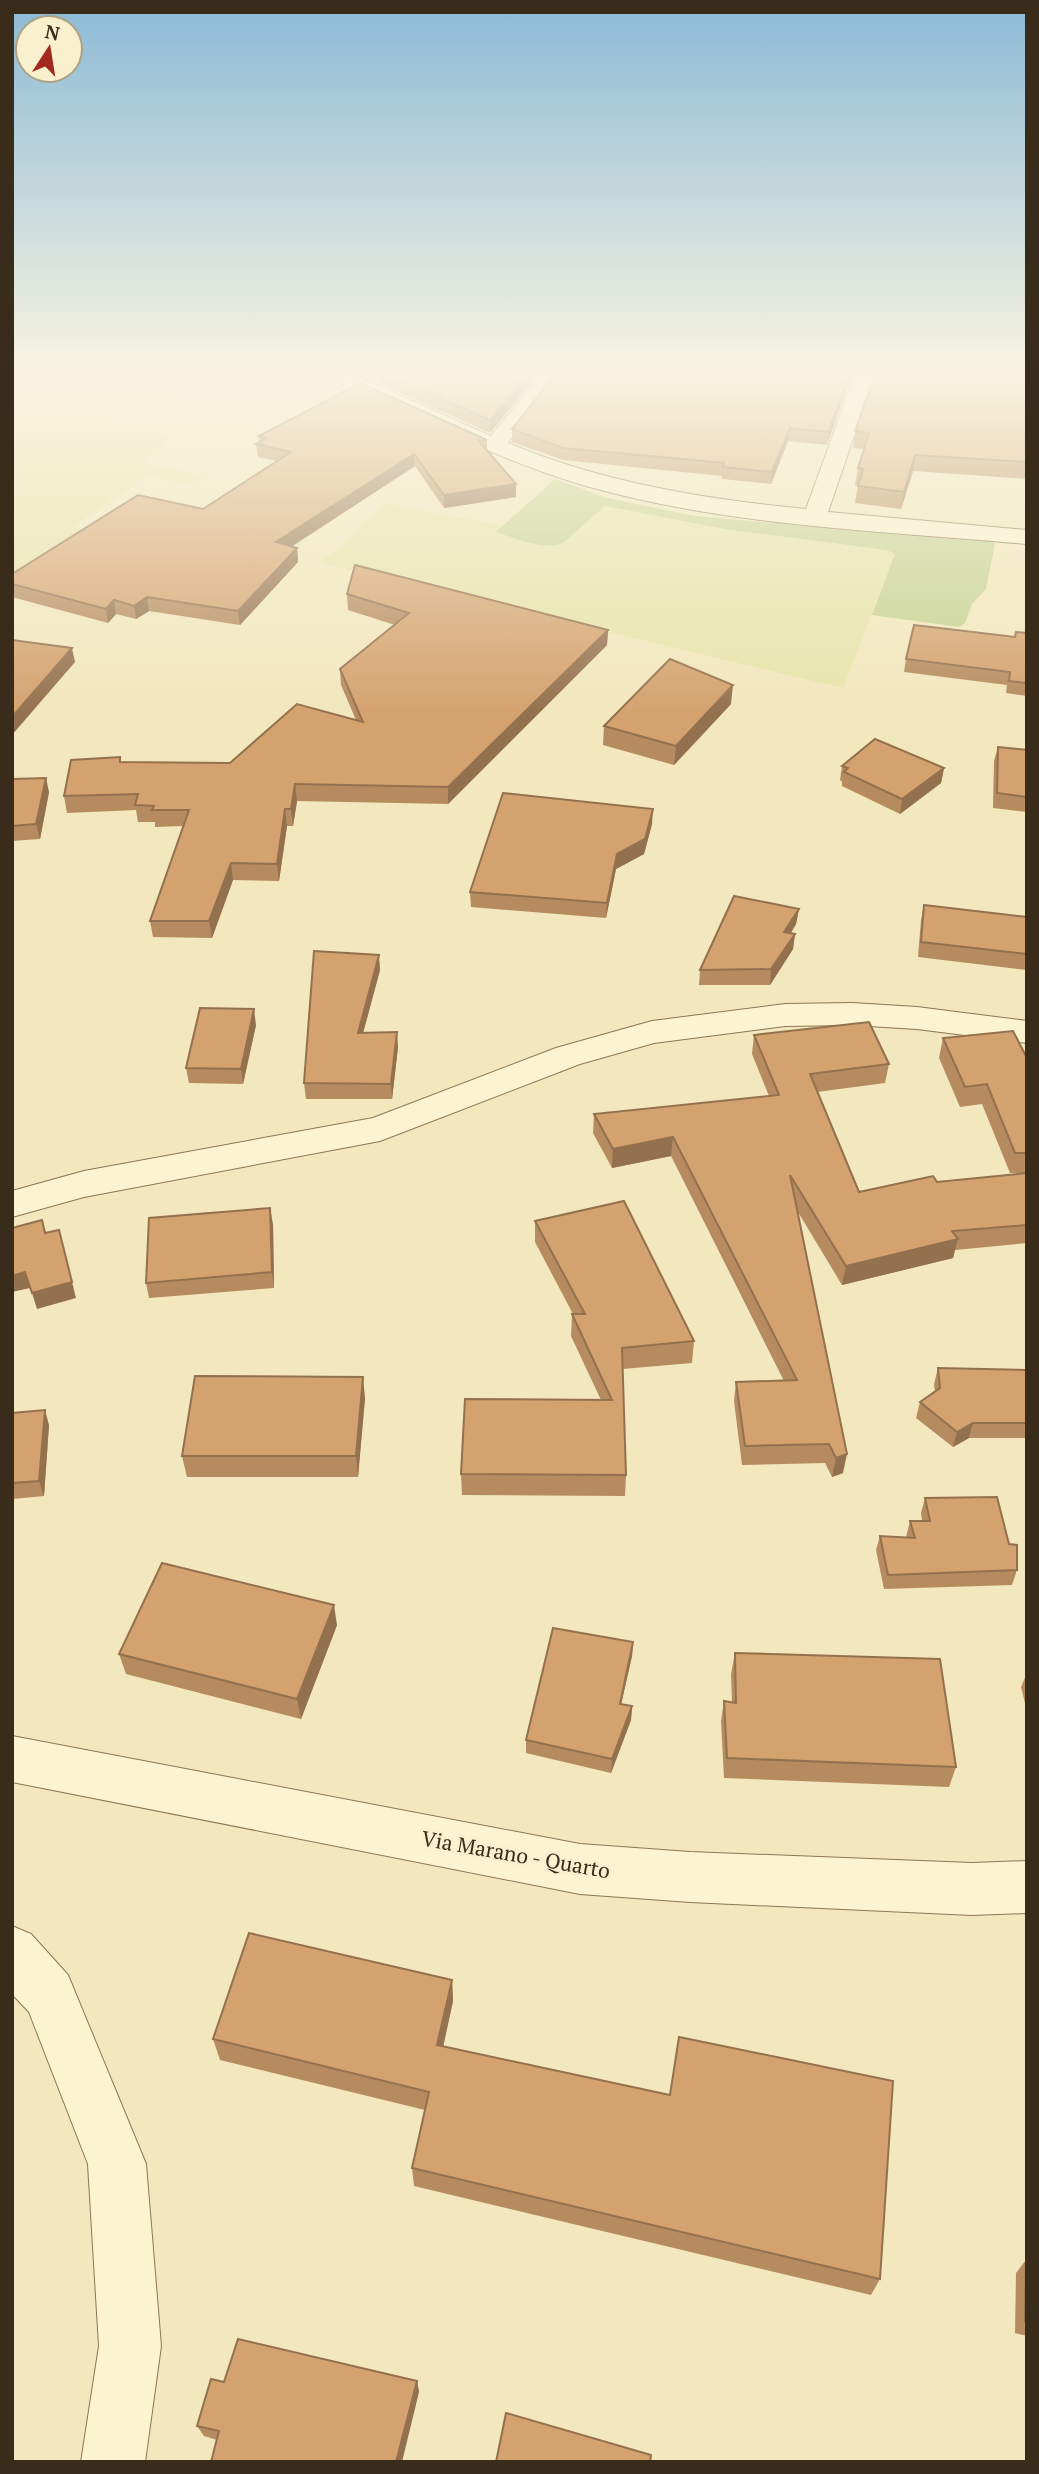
<svg xmlns="http://www.w3.org/2000/svg" width="1039" height="2474" viewBox="0 0 1039 2474" font-family="'PT Serif',serif">
	<style>
		.farmland { fill: #e8e4aa }
		.green { fill: #c4d190 }
		.lines { fill: none; stroke-linecap: round; stroke-linejoin: round }
		.minor-casing { stroke: #8c7754; stroke-width: 2 }
		.minor { fill: #fcf3d1; fill-rule: evenodd }
		.wall { fill: #b68b5f }
		.shaded-wall { fill: #94714e }
		.building { fill: #d4a26f; stroke: #94714e; stroke-width: 2 }
		.labels { text-anchor: middle; dominant-baseline: central; stroke-width: 6; stroke-linejoin: round; paint-order: stroke }
		.near-street-label { font-size: 21px; fill: #3a2c1b; stroke: #f9f0ce }
	</style>
	<rect width="100%" height="100%" fill="#f2e7bd"/>
	<g class="farmland">
		<polygon points="12,369 222,369 115,417 172,439 142,464 205,475 190,485 148,476 72,527 88,531 12,579"/>
		<polygon points="385,503 504,526 497,532 534,544 556,546 563,543 605,506 730,530 887,550 895,554 843,688 319,563 343,545"/>
	</g>
	<path class="green" d="M555 479 608 498 695 516 995 543 986 589 972 604 965 623 959 627 872 615 895 554 887 550 730 530 605 506 563 543C543 551 516 538 496 532Z"/>
	<g class="lines">
		<g class="minor-casing">
			<g id="minor">
				<path d="M315 369H341L491 436 545 369H565L508 443C604 483 703 499 806 509L857 369H877L828 512 1027 530V544C882 531 726 526 586 486 493 459 407 412 318 373Z"/>
				<polygon points="852,1003 917,1007 1027,1021 1027,1043 917,1029 852,1025 785,1026 654,1043 580,1064 380,1141 84,1197 12,1217 12,1191 84,1171 373,1118 556,1048 652,1021 785,1004"/>
				<polygon points="12,1736 580,1844 690,1852 972,1863 1027,1861 1027,1913 972,1915 690,1902 580,1894 12,1782"/>
				<polygon points="12,1926 31,1934 68,1975 146,2164 161,2346 145,2462 81,2462 99,2346 88,2164 29,2012 12,1994"/>
			</g>
		</g>
		<use href="#minor" class="minor"/>
	</g>
	<g class="wall">
		<polygon points="387,369 542,369 490,433 381,384 380,372"/>
		<polygon points="560,369 854,369 827,445 788,441 771,484 722,479 722,476 563,460 512,442 512,429"/>
		<polygon points="1027,369 1027,479 913,471 901,509 855,503 858,485 855,485 858,468 864,449 853,448 855,431"/>
		<polygon points="360,383 487,440 487,451 516,484 516,497 444,508 415,466 291,547 297,548 298,562 240,625 149,611 136,619 116,614 108,623 12,597 12,574 203,509 277,461 258,457 256,444 260,442 259,436"/>
		<polygon points="347,594 608,630 607,645 448,804 297,801 293,826 287,826 279,881 233,880 212,938 153,937 150,921 183,826 155,827 155,822 138,822 136,810 67,813 64,796 121,762 230,763 356,720 341,685 340,669 395,625 348,610"/>
		<polygon points="1027,633 1027,696 1006,693 1007,685 904,672 906,659 1014,637"/>
		<polygon points="731,704 674,765 603,745 604,726"/>
		<polygon points="998,747 1027,750 1027,812 993,808 994,761"/>
		<polygon points="842,766 944,768 941,783 900,814 842,786 842,782 840,780"/>
		<polygon points="12,779 49,792 40,839 12,841"/>
		<polygon points="652,824 644,854 616,869 606,918 471,907 470,892"/>
		<polygon points="924,905 1027,917 1027,970 918,957 921,920"/>
		<polygon points="799,909 796,924 791,933 795,934 793,949 770,985 699,985 700,970"/>
		<polygon points="380,970 363,1033 398,1047 392,1099 306,1099 304,1083"/>
		<polygon points="256,1025 243,1084 189,1083 186,1068"/>
		<polygon points="754,1035 889,1064 885,1083 817,1092 859,1192 937,1182 1027,1173 1027,1243 955,1250 953,1258 842,1285 798,1212 843,1473 832,1477 825,1463 742,1465 734,1401 736,1382 784,1381 671,1156 612,1168 593,1133 594,1114 769,1096 752,1054"/>
		<polygon points="943,1038 1027,1058 1027,1173 1010,1173 982,1104 960,1107 939,1058"/>
		<polygon points="535,1221 694,1341 692,1363 623,1369 626,1475 625,1496 462,1495 461,1474 601,1400 571,1336 572,1314 573,1314 535,1242"/>
		<polygon points="273,1224 274,1288 149,1298 146,1283"/>
		<polygon points="938,1368 1027,1370 1027,1438 969,1438 953,1447 916,1418 920,1402 935,1392 934,1384"/>
		<polygon points="365,1398 358,1477 187,1477 182,1456"/>
		<polygon points="12,1413 49,1425 44,1496 12,1499"/>
		<polygon points="925,1498 1009,1544 1017,1570 1012,1585 884,1589 876,1550 880,1536 906,1537 910,1521 922,1521 921,1513"/>
		<polygon points="337,1625 301,1719 126,1674 119,1654"/>
		<polygon points="633,1642 632,1656 621,1704 632,1706 631,1720 611,1773 526,1753 526,1740"/>
		<polygon points="735,1653 956,1767 949,1787 724,1778 721,1721 724,1701 732,1703 731,1674"/>
		<polygon points="1027,1673 1027,1711 1021,1687"/>
		<polygon points="452,1980 453,2001 443,2047 670,2095 679,2037 880,2279 871,2295 414,2186 412,2168 425,2110 220,2060 213,2039"/>
		<polygon points="1026,2260 1027,2260 1027,2336 1015,2333 1016,2273"/>
		<polygon points="417,2381 419,2392 217,2440 204,2436 197,2426 224,2382"/>
	</g>
	<g class="shaded-wall">
		<polygon points="532,369 542,369 490,433 490,420"/>
		<polygon points="852,369 854,369 853,372 827,445 828,432"/>
		<polygon points="790,428 788,441 771,484 772,472"/>
		<polygon points="414,454 415,466 277,556 276,542"/>
		<polygon points="915,455 913,471 901,509 904,492"/>
		<polygon points="516,484 516,497 444,508 444,495"/>
		<polygon points="297,548 298,562 240,625 238,611"/>
		<polygon points="147,597 149,611 136,619 134,606"/>
		<polygon points="114,600 116,614 108,623 106,609"/>
		<polygon points="608,630 607,645 448,804 448,787"/>
		<polygon points="72,648 75,662 12,735 12,717"/>
		<polygon points="733,685 731,704 674,765 676,746"/>
		<polygon points="944,768 941,783 900,814 902,799"/>
		<polygon points="46,778 49,792 40,839 36,824"/>
		<polygon points="295,784 297,801 293,826 291,809"/>
		<polygon points="285,809 287,826 279,881 277,864"/>
		<polygon points="653,809 652,824 644,854 616,869 606,918 607,903 617,854"/>
		<polygon points="231,863 233,880 212,938 209,921"/>
		<polygon points="799,909 796,924 782,947 784,932"/>
		<polygon points="795,934 793,949 770,985 771,969"/>
		<polygon points="379,955 380,970 359,1048 358,1033"/>
		<polygon points="254,1009 256,1025 243,1084 241,1069"/>
		<polygon points="397,1032 398,1047 392,1099 391,1084"/>
		<polygon points="673,1137 671,1156 612,1168 613,1149"/>
		<polygon points="270,1208 273,1224 274,1288 272,1272"/>
		<polygon points="958,1239 953,1258 842,1285 846,1266"/>
		<polygon points="63,1245 76,1298 37,1309 32,1293"/>
		<polygon points="25,1272 30,1288 12,1292 12,1276"/>
		<polygon points="363,1377 365,1398 358,1477 356,1456"/>
		<polygon points="45,1410 49,1425 44,1496 39,1481"/>
		<polygon points="973,1423 969,1438 953,1447 957,1432"/>
		<polygon points="847,1454 843,1473 832,1477 836,1458"/>
		<polygon points="334,1605 337,1625 301,1719 297,1699"/>
		<polygon points="633,1642 632,1656 618,1718 620,1704"/>
		<polygon points="632,1706 631,1720 611,1773 612,1759"/>
		<polygon points="452,1980 453,2001 439,2065 437,2045"/>
		<polygon points="417,2381 419,2392 402,2462 396,2462"/>
	</g>
	<g class="building">
		<polygon points="387,369 532,369 490,420 380,372"/>
		<polygon points="560,369 852,369 828,432 790,428 772,472 723,467 724,463 563,448 512,429"/>
		<polygon points="877,369 1027,369 1027,462 915,455 904,492 858,486 863,469 858,468 869,433 855,431"/>
		<polygon points="360,383 487,440 478,440 516,484 444,495 414,454 276,542 297,548 238,611 147,597 134,606 114,600 106,609 12,584 12,574 138,495 203,509 291,452 256,444 266,438 259,436"/>
		<polygon points="355,565 608,630 448,787 295,784 291,809 285,809 277,864 231,863 209,921 150,921 189,810 152,810 154,806 135,805 138,794 64,796 71,760 120,757 120,762 230,763 297,704 363,722 340,669 409,613 347,594"/>
		<polygon points="914,625 1015,637 1016,632 1027,633 1027,683 1009,681 1010,672 906,659"/>
		<polygon points="12,640 72,648 12,717"/>
		<polygon points="670,659 733,685 676,746 604,726"/>
		<polygon points="875,739 944,768 902,799 844,772 848,768 842,766"/>
		<polygon points="998,747 1027,750 1027,797 997,793"/>
		<polygon points="46,778 36,824 12,826 12,779"/>
		<polygon points="503,793 653,809 645,839 617,854 607,903 470,892"/>
		<polygon points="734,896 799,909 784,932 795,934 771,969 700,970"/>
		<polygon points="924,905 1027,917 1027,954 921,942"/>
		<polygon points="314,951 379,955 358,1033 397,1032 391,1084 304,1083"/>
		<polygon points="200,1008 254,1009 241,1069 186,1068"/>
		<polygon points="869,1022 889,1064 810,1074 859,1192 933,1176 937,1182 1027,1173 1027,1225 952,1231 958,1239 846,1266 790,1175 847,1454 836,1458 829,1444 745,1446 736,1382 797,1380 673,1137 613,1149 594,1114 779,1095 754,1035"/>
		<polygon points="1013,1031 1027,1058 1027,1153 1015,1153 987,1084 965,1087 943,1038"/>
		<polygon points="624,1201 694,1341 622,1348 626,1475 461,1474 465,1399 612,1400 572,1314 585,1314 535,1221"/>
		<polygon points="270,1208 272,1272 146,1283 149,1218"/>
		<polygon points="42,1220 45,1233 59,1230 72,1282 32,1293 25,1272 12,1276 12,1228"/>
		<polygon points="938,1368 1027,1370 1027,1423 973,1423 957,1432 920,1402 940,1388"/>
		<polygon points="195,1376 363,1377 356,1456 182,1456"/>
		<polygon points="45,1410 39,1481 12,1483 12,1413"/>
		<polygon points="997,1497 1009,1544 1017,1545 1017,1570 888,1575 880,1536 915,1538 910,1521 930,1521 925,1498"/>
		<polygon points="162,1563 334,1605 297,1699 119,1654"/>
		<polygon points="553,1628 633,1642 620,1704 632,1706 612,1759 526,1740"/>
		<polygon points="735,1653 940,1659 956,1767 727,1758 724,1701 736,1703"/>
		<polygon points="249,1933 452,1980 437,2045 670,2095 679,2037 893,2081 880,2279 412,2168 429,2092 213,2039"/>
		<polygon points="1026,2260 1027,2260 1027,2321 1025,2321"/>
		<polygon points="238,2339 417,2381 396,2462 211,2462 219,2431 197,2426 211,2379 224,2382"/>
		<polygon points="506,2413 651,2455 650,2462 496,2462"/>
	</g>
	<linearGradient id="sky" x2="0" y2="1"><stop stop-color="#8bbad6"/><stop offset="0.52" stop-color="#f9f4e1"/><stop offset="1" stop-color="#f9f4e1" stop-opacity="0"/></linearGradient>
	<rect width="1039" height="715" fill="url(#sky)"/>
	<g class="labels">
		<g class="near-street-label">
			<text transform="translate(516 1854) rotate(10)">Via Marano - Quarto</text>
		</g>
	</g>
	<rect width="1039" height="2474" fill="none" stroke="#3a2c1b" stroke-width="28"/>
	<g transform="translate(49 49) rotate(12)"><circle r="33" fill="#f9f0ce" stroke="#ada286" stroke-width="2"/>
	<path d="M0-5L12 26L0 18L-12 26Z" fill="#a1291e"/>
	<text y="-10" font-size="19" font-weight="bold" text-anchor="middle" fill="#3a2c1b">N</text>
	</g>
</svg>
